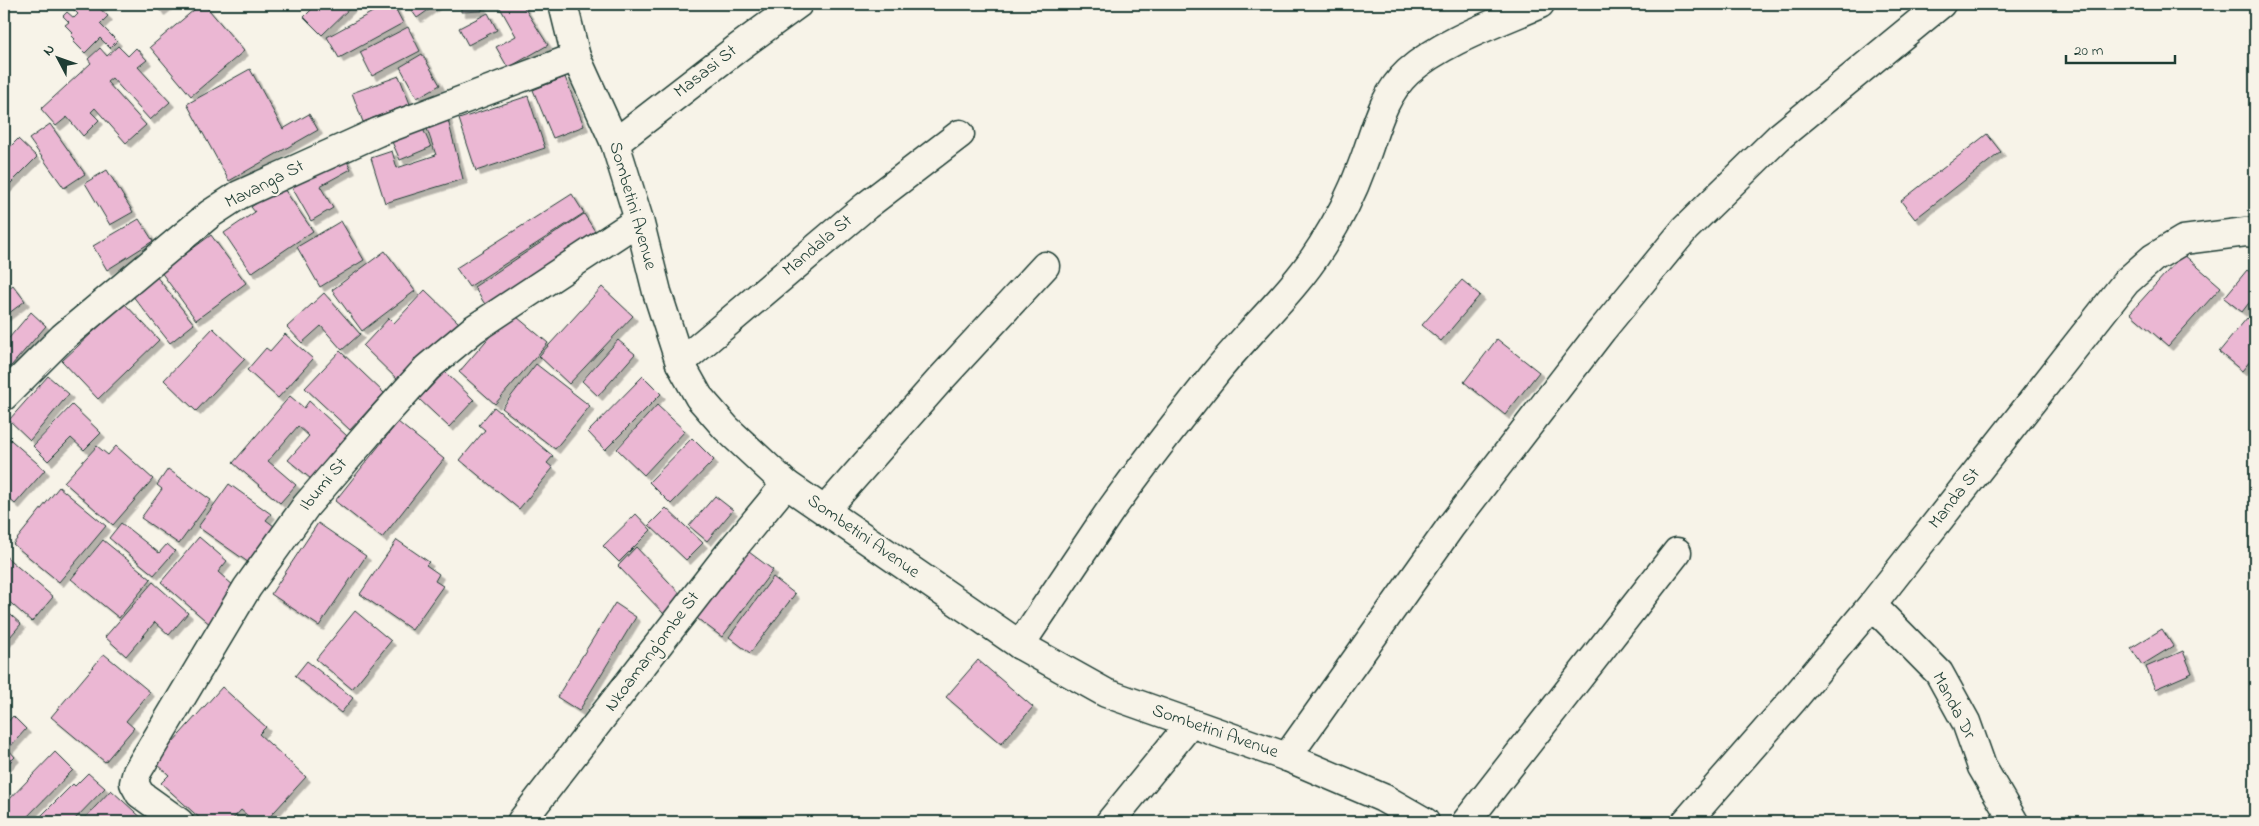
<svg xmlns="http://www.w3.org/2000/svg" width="2259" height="826" viewBox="0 0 2259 826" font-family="'Indie Flower',sans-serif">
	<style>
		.building { fill: #ebb7d3; stroke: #1f3d34; filter: url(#shadow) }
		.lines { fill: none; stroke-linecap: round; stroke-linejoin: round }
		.street-casing { stroke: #1f3d34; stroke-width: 31 }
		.street { stroke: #f7f3e8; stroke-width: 28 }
		.labels { text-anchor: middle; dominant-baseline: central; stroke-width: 4.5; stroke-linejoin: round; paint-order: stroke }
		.street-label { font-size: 18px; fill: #1f3d34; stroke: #f7f3e8 }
	</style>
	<defs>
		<filter id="shadow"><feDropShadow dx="4.5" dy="4.5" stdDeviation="0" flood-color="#0004"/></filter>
	</defs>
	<rect width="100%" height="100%" fill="#f7f3e8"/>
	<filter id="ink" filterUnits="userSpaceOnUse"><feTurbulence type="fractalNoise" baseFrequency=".02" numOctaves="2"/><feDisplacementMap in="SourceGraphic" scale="10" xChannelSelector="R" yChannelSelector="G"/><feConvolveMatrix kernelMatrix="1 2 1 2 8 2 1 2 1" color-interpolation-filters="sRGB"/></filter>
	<g filter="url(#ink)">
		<g class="building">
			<polygon points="79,4 104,4 99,8 108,16 100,24 117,41 110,48 100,38 85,53 73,41 75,39 71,35 73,33 65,25 69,22 63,16 67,12 74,18 78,14 73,9"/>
			<polygon points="155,4 169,4 160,11"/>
			<polygon points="201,4 204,4 244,51 191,96 150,47"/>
			<polygon points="317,4 354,4 322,35 304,17"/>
			<polygon points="367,4 380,4 372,10"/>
			<polygon points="387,4 393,4 403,23 339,58 327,37"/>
			<polygon points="407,4 437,4 417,18"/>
			<polygon points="461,4 482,4 482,11 461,12"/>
			<polygon points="498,4 522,4 548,45 508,68 496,47 516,36"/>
			<polygon points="488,13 497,30 468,45 459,28"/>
			<polygon points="408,27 420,51 372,76 360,52"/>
			<polygon points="118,46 128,56 136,48 147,60 138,67 170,102 150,120 112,78 107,82 146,125 126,143 95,108 91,112 99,120 83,136 67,117 56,126 41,109 91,63 88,59 100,48 107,56"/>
			<polygon points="422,54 440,85 417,98 400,67"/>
			<polygon points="250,69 283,129 309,114 318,130 229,181 187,104"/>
			<polygon points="399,76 410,104 363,122 352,93"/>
			<polygon points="565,77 584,126 553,138 533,90"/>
			<polygon points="528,96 545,148 476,171 459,119"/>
			<polygon points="447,116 463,179 385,203 371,158 392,151 397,168 436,155 425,123"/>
			<polygon points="420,122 431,147 400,160 389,135"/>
			<polygon points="50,124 85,174 64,188 29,139"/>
			<polygon points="1987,134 2001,152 1915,219 1901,201"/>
			<polygon points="18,139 37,157 4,190 4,153"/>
			<polygon points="342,152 351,169 320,186 333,208 311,221 289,182"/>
			<polygon points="107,170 133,212 110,225 85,183"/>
			<polygon points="282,186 313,231 251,273 224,233 255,212 251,207"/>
			<polygon points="572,194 584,213 469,287 456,268"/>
			<polygon points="584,214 598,236 488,309 474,287"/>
			<polygon points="139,219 153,241 107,270 93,246"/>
			<polygon points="341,221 364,260 320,287 297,247"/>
			<polygon points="211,235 246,283 196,320 161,272"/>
			<polygon points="385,251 415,291 362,331 332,290"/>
			<polygon points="2183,254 2221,287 2168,346 2130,313"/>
			<polygon points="2247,270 2255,276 2255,295 2242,312 2224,298"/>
			<polygon points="156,276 194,324 170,343 132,295"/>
			<polygon points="1462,280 1480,295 1441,341 1422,325"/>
			<polygon points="13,285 25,301 4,317 4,292"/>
			<polygon points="602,287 633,316 569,384 539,356"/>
			<polygon points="425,290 461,325 403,385 363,346 389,318 394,323"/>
			<polygon points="324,293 360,334 342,350 321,326 302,343 287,327"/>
			<polygon points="124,303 159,340 98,399 62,361"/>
			<polygon points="31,312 46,326 4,374 4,344"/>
			<polygon points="511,312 548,343 495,404 459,372"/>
			<polygon points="2247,318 2255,325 2255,355 2242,371 2219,352"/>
			<polygon points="213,328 245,359 196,411 164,380"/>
			<polygon points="285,334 313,359 278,398 247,370 266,348 270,351"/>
			<polygon points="1497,339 1539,372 1505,415 1464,382"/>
			<polygon points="618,340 635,354 598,396 582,381"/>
			<polygon points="340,351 384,393 350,430 305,388"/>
			<polygon points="536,364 590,406 555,449 502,408"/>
			<polygon points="445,372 474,400 449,427 419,399"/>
			<polygon points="48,376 69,394 30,440 9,420"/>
			<polygon points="643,376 661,394 605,450 588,432"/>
			<polygon points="290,396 304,408 309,401 347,436 311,479 288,460 309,436 298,426 268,461 296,485 280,503 233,463"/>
			<polygon points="72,405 101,433 84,450 71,438 48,461 33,446"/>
			<polygon points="657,405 685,431 644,475 617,449"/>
			<polygon points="494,407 553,456 547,463 553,468 519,509 460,460 485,430 479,425"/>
			<polygon points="398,422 444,459 382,538 335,501"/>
			<polygon points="4,434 45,470 15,504 4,494 4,474 7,470 4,468"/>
			<polygon points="692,438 714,460 671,504 649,482"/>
			<polygon points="97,446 108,455 116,446 153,479 113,525 64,482"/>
			<polygon points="168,469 211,500 179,544 141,518 162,489 157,485"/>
			<polygon points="229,484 271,514 266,520 278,529 252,565 198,527"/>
			<polygon points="59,487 106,526 59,582 13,544"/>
			<polygon points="715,496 733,510 707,541 689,526"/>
			<polygon points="666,508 703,543 686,560 649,525"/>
			<polygon points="636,514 651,530 619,562 603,546"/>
			<polygon points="121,523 159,553 167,544 175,551 154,575 109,538"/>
			<polygon points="318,523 366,556 319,626 271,594"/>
			<polygon points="199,537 227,561 218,572 242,593 212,626 161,582"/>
			<polygon points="103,540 151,579 119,618 71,579"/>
			<polygon points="397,540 429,562 426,565 439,574 435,581 443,586 412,630 360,594"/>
			<polygon points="636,547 684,598 665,615 618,566"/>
			<polygon points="745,549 773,570 722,637 694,616"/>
			<polygon points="4,555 53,597 32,622 4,597"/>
			<polygon points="773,577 795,594 750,653 729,637"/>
			<polygon points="153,582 188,613 169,635 155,622 126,656 105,637"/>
			<polygon points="615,603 636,617 579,711 557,697"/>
			<polygon points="4,609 21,624 4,644"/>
			<polygon points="355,611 391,641 352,689 316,659"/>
			<polygon points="2162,629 2173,646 2142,665 2131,648"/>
			<polygon points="2183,651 2192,673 2155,689 2146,667"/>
			<polygon points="104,654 150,692 126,721 134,728 105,762 51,717"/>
			<polygon points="978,660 1033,707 1001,744 946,697"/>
			<polygon points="307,661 353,698 341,713 295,676"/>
			<polygon points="222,687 266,727 259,734 306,777 265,822 255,822 241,810 230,822 204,822 161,783 169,775 155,762"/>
			<polygon points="13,716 26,729 8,749 15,757 4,768 4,726"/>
			<polygon points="55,752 73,770 22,822 17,822 4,810 4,805"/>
			<polygon points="88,773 105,788 72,822 35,822 73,784 75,786"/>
			<polygon points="111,790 146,822 81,822"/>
		</g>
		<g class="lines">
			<g class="street-casing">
				<g id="street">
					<polyline points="563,4 576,57 615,143 639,220 657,292 680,363 699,397 726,428 786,484 1020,645 1106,693 1287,757 1383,798 1425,822"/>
					<polyline points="615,143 739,47 798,4"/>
					<polyline points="680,363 866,206 960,134"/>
					<polyline points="4,396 63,337 210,214 239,195 378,132 576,57"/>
					<polyline points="825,510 938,382 1045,266"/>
					<polyline points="1872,605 1939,673 1966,722 1982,767 2014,822"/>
					<path d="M1020 645C1050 600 1080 555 1110 511 1143 465 1178 420 1213 376 1248 331 1292 294 1322 246 1338 221 1352 194 1362 166 1375 133 1381 97 1408 72 1443 41 1497 23 1540 4"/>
					<polyline points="1287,757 1451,526 1602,330 1685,229 1779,137 1941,4"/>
					<polyline points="179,822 140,794 134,783 137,772 247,588 306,506 380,420 427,368 474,329 639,220"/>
					<polyline points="521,822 730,552 786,484"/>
					<polyline points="1110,822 1190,724"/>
					<polyline points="1466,822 1677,552"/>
					<polyline points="1686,822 1792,701 1872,605 2126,282 2153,258 2183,240 2246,232 2255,233"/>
				</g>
			</g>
			<use href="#street" class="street"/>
		</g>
	</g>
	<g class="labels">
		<g class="street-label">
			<text transform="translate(706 72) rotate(-38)">Masasi St</text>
			<text transform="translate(265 185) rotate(-27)">Mavanga St</text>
			<text transform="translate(632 206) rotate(74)">Sombetini Avenue</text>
			<text transform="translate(818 246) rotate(-40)">Mandala St</text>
			<text transform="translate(324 485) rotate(-50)">Ibumi St</text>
			<text transform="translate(1955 499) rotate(-52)">Manda St</text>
			<text transform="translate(863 537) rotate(35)">Sombetini Avenue</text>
			<text transform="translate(653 652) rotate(-53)">Nkoamang'ombe St</text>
			<text transform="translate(1953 706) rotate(62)">Manda Dr</text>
			<text transform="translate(1215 732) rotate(19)">Sombetini Avenue</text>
		</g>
	</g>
	<rect width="2259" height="826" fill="none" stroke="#f7f3e8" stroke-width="20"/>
	<rect x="10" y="10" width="2239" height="806" fill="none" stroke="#1f3d34" stroke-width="2" filter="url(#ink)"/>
	<g transform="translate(58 58) rotate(311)" stroke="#f7f3e8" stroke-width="4" paint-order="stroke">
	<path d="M0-4L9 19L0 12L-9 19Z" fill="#1f3d34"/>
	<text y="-8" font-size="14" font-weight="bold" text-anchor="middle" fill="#1f3d34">N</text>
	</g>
	<path d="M2066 55v8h109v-8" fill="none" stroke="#1f3d34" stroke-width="2.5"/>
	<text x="2074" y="55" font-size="15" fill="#1f3d34" stroke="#f7f3e8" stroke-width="4" paint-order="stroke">20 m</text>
</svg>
